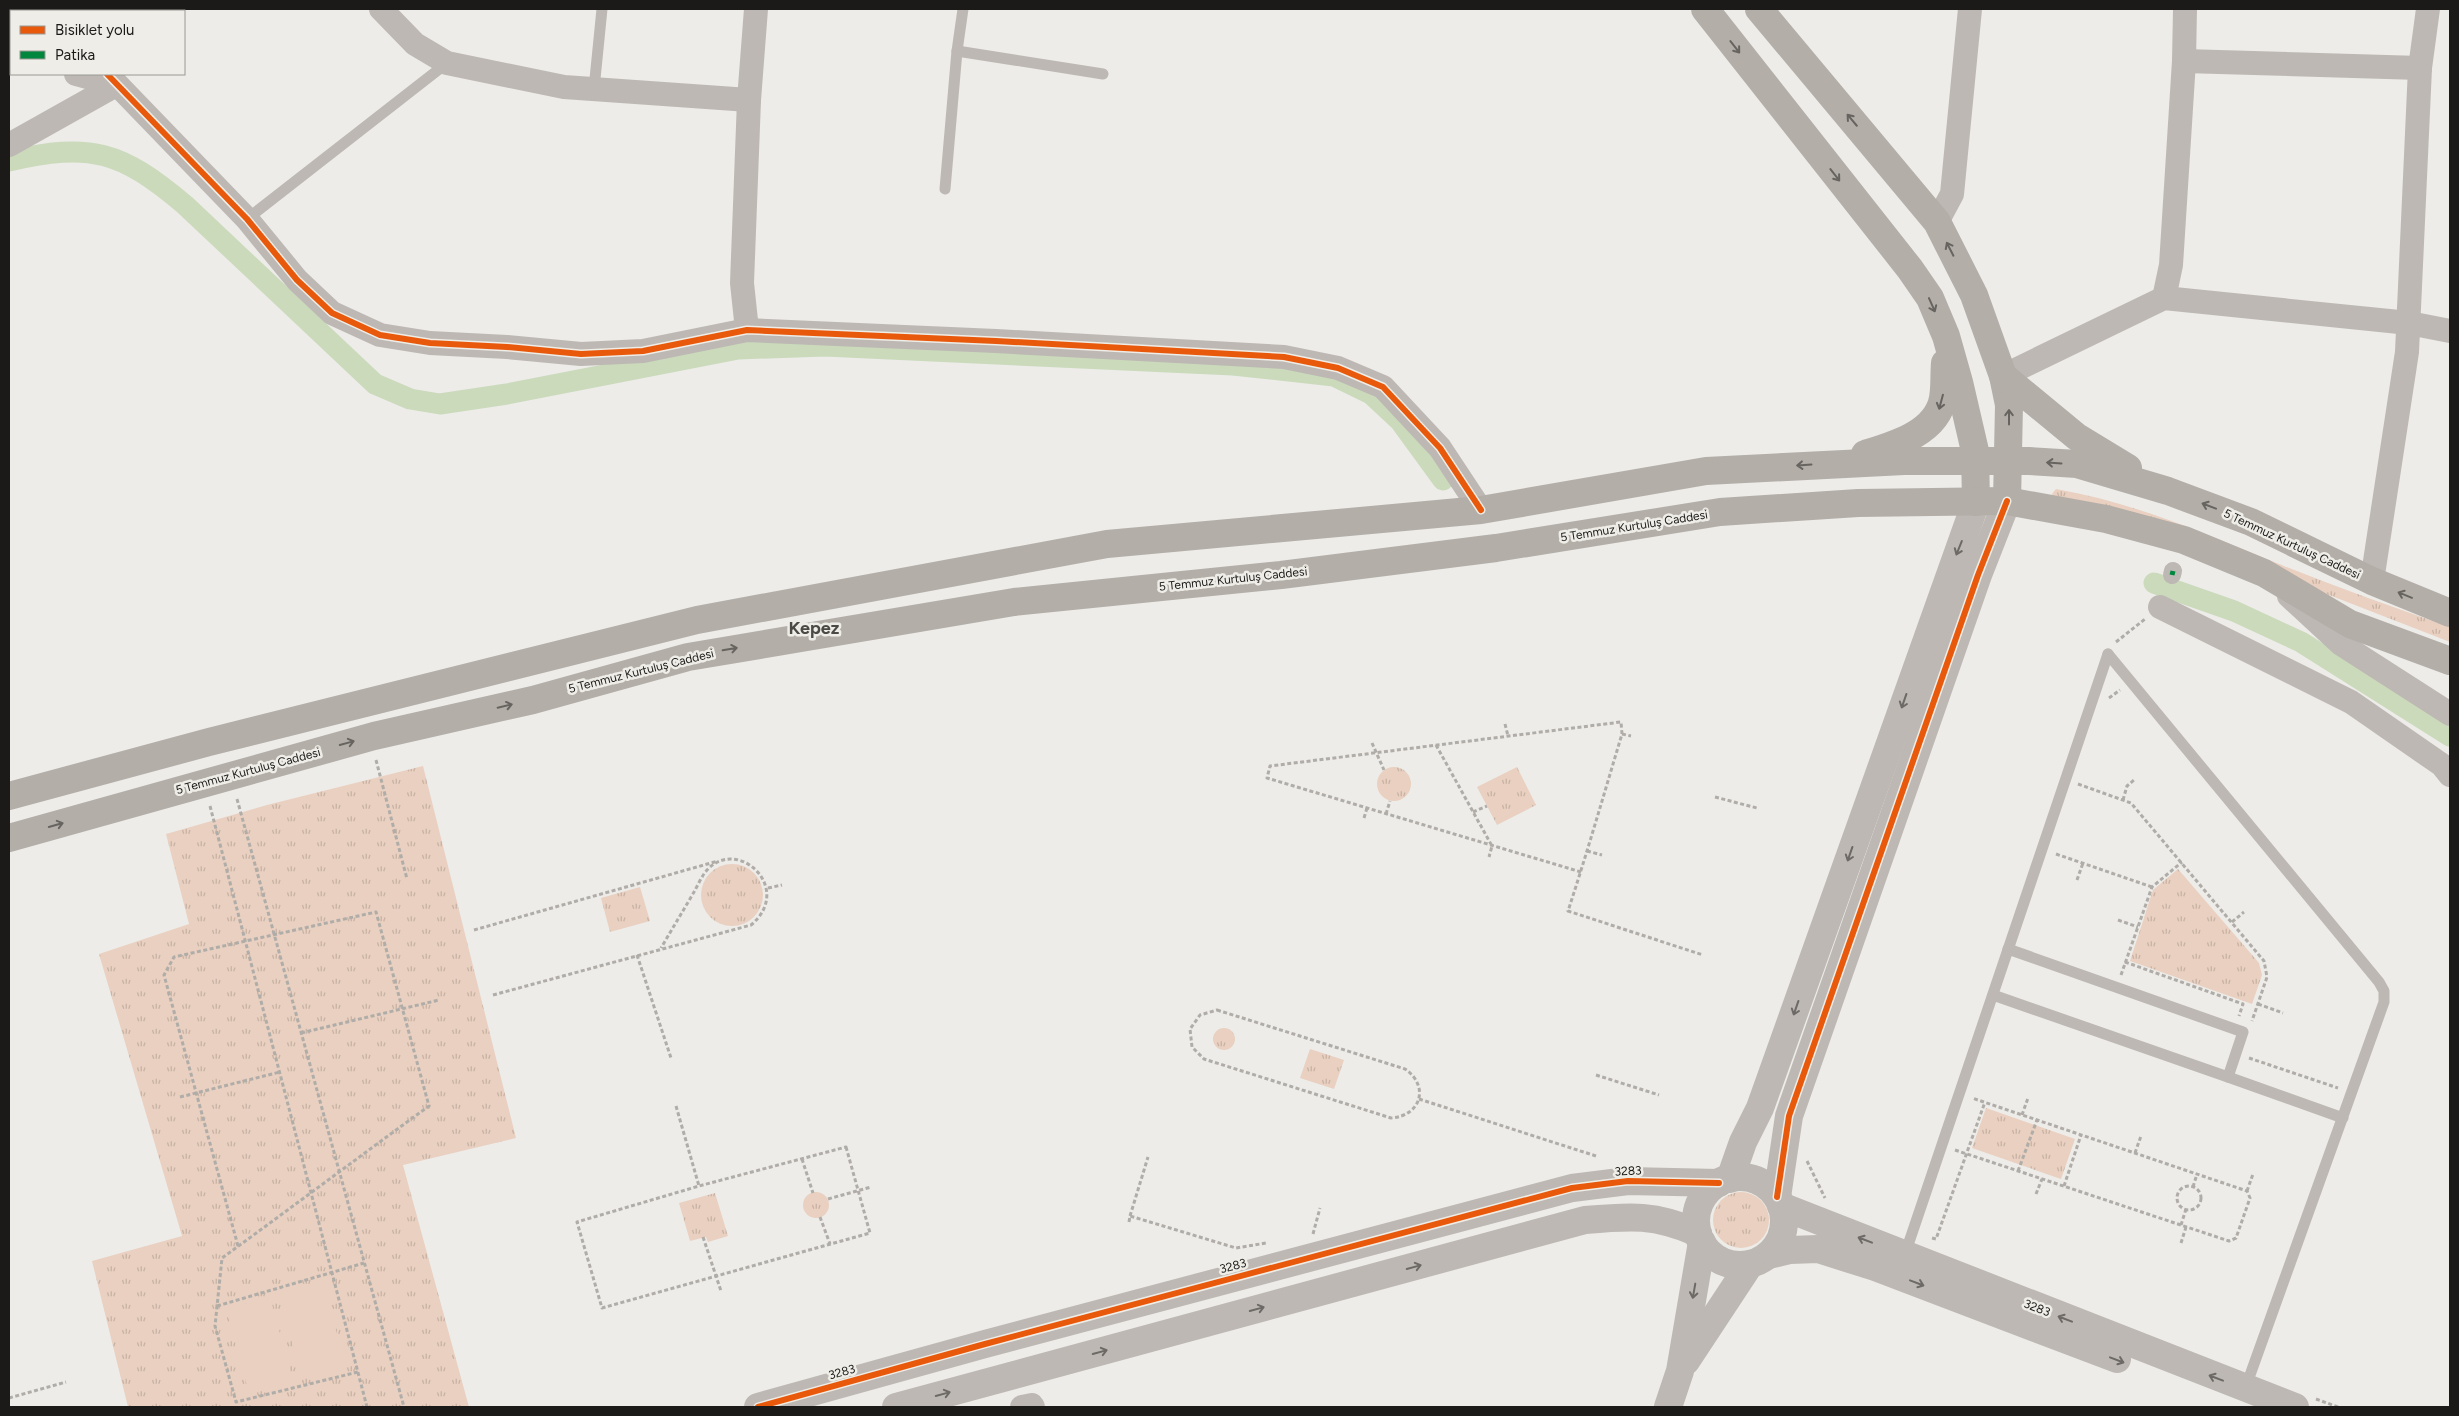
<svg xmlns="http://www.w3.org/2000/svg" width="2459" height="1416" viewBox="0 0 2459 1416" font-family="Figtree,sans-serif">
	<style>
		.grass { fill: url(#grass-tufts) }
		.pitch { fill: #e9d0c0 }
		.lines { fill: none; stroke-linecap: round; stroke-linejoin: round }
		.canal { stroke: #cadabb; stroke-width: 21 }
		.path { stroke: #b0ada9; stroke-width: 3; stroke-dasharray: 4 2.5; stroke-linecap: butt }
		.service { stroke: #bdb8b3; stroke-width: 11 }
		.pedestrian { stroke: #bdb8b3; stroke-width: 18 }
		.minor { stroke: #bdb8b3; stroke-width: 24 }
		.tertiary { stroke: #bdb8b3; stroke-width: 28 }
		.secondary { stroke: #b3aea8; stroke-width: 28 }
		.quiet { stroke: #00873e; stroke-width: 5; stroke-dasharray: 10 5; stroke-linecap: butt }
		.cycleway-casing { stroke: #efede7; stroke-width: 9 }
		.cycleway { stroke: #e8590c; stroke-width: 6 }
		.oneway { stroke: #676460 }
		.oneway2 { stroke: #6c6966 }
		.labels { text-anchor: middle; dominant-baseline: central; stroke-width: 5; stroke-linejoin: round; paint-order: stroke }
		.street-label { font-size: 12px; fill: #1b1a18; stroke: #efede7 }
		.district-label { font-size: 18px; font-weight: bold; fill: #4c4a45; stroke: #efede7 }
	</style>
	<defs>
		<pattern id="grass-tufts" width="24" height="20" patternUnits="userSpaceOnUse" patternTransform="scale(1.25)"><rect width="24" height="20" fill="#e9d0c0"/><path d="M3 7l-1-3M5 7V3M7 7l1-3M15 17l-1-3M17 17v-4M19 17l1-3" fill="none" stroke="#c7b2a4"/></pattern>
	</defs>
	<rect width="100%" height="100%" fill="#edece9"/>
	<g class="grass">
		<path d="M2056 489C2131 502 2199 531 2269 560 2328 584 2389 606 2450 627V642L2267 571 2054 501 2052 494Z"/>
		<polygon points="423,766 516,1138 403,1165 469,1407 128,1407 92,1261 182,1236 99,954 189,924 166,834 267,805"/>
		<circle cx="1394" cy="784" r="17"/>
		<polygon points="1517,767 1536,805 1497,825 1477,787"/>
		<circle cx="732" cy="895" r="31"/>
		<polygon points="2178,869 2259,963 2262,975 2252,1004 2130,961 2153,890"/>
		<polygon points="640,887 650,921 610,932 601,898"/>
		<circle cx="1224" cy="1039" r="11"/>
		<polygon points="1310,1049 1344,1060 1334,1089 1300,1078"/>
		<polygon points="1986,1108 2075,1139 2061,1179 1972,1148"/>
		<circle cx="1741" cy="1220" r="28"/>
		<circle cx="816" cy="1205" r="13"/>
		<polygon points="715,1193 728,1236 708,1242 706,1237 690,1241 679,1203"/>
	</g>
	<g class="pitch">
		<polygon points="323,1282 346,1367 302,1378 279,1294"/>
		<polygon points="270,1297 293,1381 249,1393 226,1309"/>
	</g>
	<g class="lines">
		<g class="canal">
			<path d="M9 161C91 142 121 151 185 205L375 384 410 399 440 404 507 394 738 349 825 346 1233 365 1334 376 1371 394 1400 421 1443 480"/>
			<polyline points="2154,583 2234,611 2301,642 2450,736"/>
		</g>
		<g class="path">
			<polyline points="2116,642 2145,619"/>
			<polyline points="2109,698 2120,690"/>
			<polyline points="1505,724 1508,736"/>
			<polyline points="1622,734 1631,736"/>
			<polyline points="1372,743 1384,770"/>
			<polyline points="1436,745 1492,846 1489,857"/>
			<polyline points="376,760 407,879"/>
			<polyline points="2078,784 2131,803 2264,961 2267,977 2252,1021"/>
			<polyline points="1715,797 1757,808"/>
			<polyline points="237,799 404,1407"/>
			<polyline points="2123,800 2127,786 2134,780"/>
			<polyline points="210,806 367,1407"/>
			<polyline points="1473,812 1487,806"/>
			<polyline points="1386,814 1390,801"/>
			<polyline points="1364,818 1367,808"/>
			<polyline points="1587,851 1602,855"/>
			<polyline points="2056,854 2152,887"/>
			<path d="M1581 872 1267 778 1270 766 1621 722 1622 734C1604 794 1587 853 1568 911L1703 955"/>
			<polyline points="2077,880 2083,863"/>
			<polyline points="768,888 782,885"/>
			<polyline points="2118,920 2138,927"/>
			<polyline points="2232,922 2244,912"/>
			<polyline points="474,930 718,861"/>
			<polyline points="637,955 671,1058"/>
			<polyline points="2125,962 2243,1004 2239,1016"/>
			<polyline points="2121,975 2152,887 2182,862"/>
			<path d="M493 995 751 925C794 889 739 837 708 869 702 875 698 885 694 892 683 911 672 929 661 948"/>
			<polyline points="2258,1004 2283,1013"/>
			<path d="M1217 1010 1405 1069C1430 1086 1421 1116 1391 1118L1204 1059 1192 1047 1190 1029 1200 1015Z"/>
			<polyline points="301,1033 439,1000"/>
			<polyline points="2249,1058 2338,1088"/>
			<polyline points="1596,1075 1659,1095"/>
			<polyline points="180,1097 280,1072"/>
			<polyline points="1419,1099 1596,1156"/>
			<polyline points="676,1106 699,1186"/>
			<polyline points="2022,1115 2028,1098"/>
			<polygon points="846,1147 870,1233 602,1308 577,1222 699,1186"/>
			<polyline points="1955,1150 2229,1241 2236,1238 2250,1198 2247,1191 1972,1098"/>
			<polyline points="2135,1153 2141,1136"/>
			<polyline points="802,1159 813,1193"/>
			<polyline points="1807,1161 1825,1198"/>
			<polyline points="2018,1171 2037,1120"/>
			<circle cx="2189" cy="1198" r="12"/>
			<polyline points="2064,1186 2081,1135"/>
			<polyline points="2193,1187 2197,1174"/>
			<polyline points="2247,1191 2253,1174"/>
			<polyline points="2036,1194 2042,1179"/>
			<polyline points="828,1199 871,1187"/>
			<polyline points="1130,1216 1148,1157"/>
			<polyline points="820,1217 830,1244"/>
			<polyline points="1129,1222 1130,1216 1236,1248 1266,1243"/>
			<polyline points="2181,1225 2186,1209"/>
			<polyline points="1313,1234 1320,1208"/>
			<polyline points="703,1237 721,1291"/>
			<polyline points="1932,1238 1936,1239 1985,1102"/>
			<polyline points="2181,1243 2186,1227"/>
			<path d="M238 1246 164 975 174 957 376 912 429 1106C360 1156 291 1208 222 1258L215 1326 236 1402 358 1372"/>
			<polyline points="217,1306 364,1263"/>
			<polyline points="9,1398 66,1382"/>
			<polyline points="2316,1399 2338,1407"/>
		</g>
		<g class="service">
			<polyline points="957,51 1103,74"/>
			<polyline points="594,89 602,9"/>
			<polyline points="945,189 957,51 963,9"/>
			<polyline points="247,219 447,63"/>
			<polyline points="2108,654 2379,982 2384,991 2384,1002 2245,1389"/>
			<polyline points="1993,995 2228,1077 2243,1032 2008,949"/>
			<polyline points="2228,1077 2343,1118"/>
			<polyline points="1905,1254 2108,654"/>
		</g>
		<polyline class="pedestrian" points="2172,575 2173,571"/>
		<g class="minor">
			<polyline points="11,9 13,11"/>
			<polyline points="55,9 57,11"/>
			<polyline points="381,9 415,44 447,63 564,87 749,100"/>
			<polyline points="2184,61 2420,68"/>
			<polyline points="76,74 116,85"/>
			<polyline points="107,74 247,219 297,280 332,313 380,335 430,343 507,347 581,354 643,351 747,330 996,341 1284,357 1338,368 1383,387 1440,448 1481,510"/>
			<polyline points="9,145 116,85"/>
			<polyline points="1937,222 1952,194 1970,9"/>
			<polyline points="2164,298 2171,265 2184,61 2185,9"/>
			<polyline points="747,330 742,283 749,100 756,9"/>
			<polyline points="2003,376 2164,298 2409,323 2450,331"/>
			<polyline points="2372,581 2407,352 2420,68 2428,9"/>
			<polyline points="2289,596 2341,644 2450,714"/>
			<polyline points="2160,607 2351,702 2442,765 2450,775"/>
			<polyline points="1022,1407 1032,1405 1033,1407"/>
		</g>
		<g class="tertiary">
			<circle cx="1740" cy="1221" r="44"/>
			<polyline points="1730,1179 1743,1142 1760,1108 1976,502"/>
			<polyline points="1777,1197 1789,1116 1978,575 2007,501"/>
			<polyline points="1781,1206 2295,1407"/>
			<polyline points="1769,1255 1790,1250 1818,1249 1875,1267 2117,1359"/>
			<polyline points="1686,1361 1750,1264"/>
			<polyline points="758,1407 985,1344 1572,1188 1628,1181 1719,1183"/>
			<path d="M896 1407 1585 1220C1631 1216 1655 1214 1698 1233"/>
			<polyline points="1668,1407 1680,1371 1702,1242"/>
		</g>
		<g class="secondary">
			<polyline points="1705,9 1910,269 1930,298 1946,336 1959,382 1975,451 1976,502"/>
			<polyline points="1759,9 1937,222 1974,295 2003,376 2009,405 2007,501"/>
			<polyline points="2003,376 2077,437 2128,468"/>
			<path d="M1865 454C1894 445 1937 433 1943 398 1945 387 1944 374 1945 363"/>
			<polyline points="9,796 209,742 697,620 1107,544 1481,510 1706,471 1904,461 2029,461 2077,464 2168,491 2251,522 2372,581 2450,613"/>
			<polyline points="9,838 374,736 533,700 688,657 1014,602 1281,575 1496,548 1720,512 1858,503 2007,501 2106,519 2184,540 2264,573 2350,624 2450,661"/>
		</g>
		<polyline class="quiet" points="2172,575 2173,571"/>
		<g class="cycleway-casing">
			<g id="cycleway">
				<polyline points="107,74 247,219 297,280 332,313 380,335 430,343 507,347 581,354 643,351 747,330 996,341 1284,357 1338,368 1383,387 1440,448 1481,510"/>
				<polyline points="1777,1197 1789,1116 1978,575 2007,501"/>
				<polyline points="758,1407 985,1344 1572,1188 1628,1181 1719,1183"/>
			</g>
		</g>
		<use href="#cycleway" class="cycleway"/>
	</g>
	<defs><path id="oneway-shaft" d="M-6 0H5M1.5-3L5.5 0L1.5 3" fill="none" stroke-width="1.6" stroke-linecap="round" stroke-linejoin="round" transform="scale(1.25)"/></defs>
	<g class="oneway">
		<use href="#oneway-shaft" transform="translate(1735 47) rotate(52)"/>
		<use href="#oneway-shaft" transform="translate(1852 120) rotate(-130)"/>
		<use href="#oneway-shaft" transform="translate(1835 175) rotate(52)"/>
		<use href="#oneway-shaft" transform="translate(1950 249) rotate(-117)"/>
		<use href="#oneway-shaft" transform="translate(1932 305) rotate(66)"/>
		<use href="#oneway-shaft" transform="translate(1941 402) rotate(105)"/>
		<use href="#oneway-shaft" transform="translate(2009 417) rotate(-90)"/>
		<use href="#oneway-shaft" transform="translate(2054 463) rotate(-176)"/>
		<use href="#oneway-shaft" transform="translate(1804 465) rotate(176)"/>
		<use href="#oneway-shaft" transform="translate(2209 506) rotate(-159)"/>
		<use href="#oneway-shaft" transform="translate(2405 595) rotate(-158)"/>
		<use href="#oneway-shaft" transform="translate(730 649) rotate(-10)"/>
		<use href="#oneway-shaft" transform="translate(505 706) rotate(-13)"/>
		<use href="#oneway-shaft" transform="translate(347 743) rotate(-15)"/>
		<use href="#oneway-shaft" transform="translate(56 825) rotate(-16)"/>
	</g>
	<g class="oneway2">
		<use href="#oneway-shaft" transform="translate(1959 548) rotate(112)"/>
		<use href="#oneway-shaft" transform="translate(1904 701) rotate(109)"/>
		<use href="#oneway-shaft" transform="translate(1850 854) rotate(109)"/>
		<use href="#oneway-shaft" transform="translate(1796 1008) rotate(109)"/>
		<use href="#oneway-shaft" transform="translate(1865 1240) rotate(-159)"/>
		<use href="#oneway-shaft" transform="translate(1414 1267) rotate(-15)"/>
		<use href="#oneway-shaft" transform="translate(1917 1283) rotate(21)"/>
		<use href="#oneway-shaft" transform="translate(1694 1291) rotate(100)"/>
		<use href="#oneway-shaft" transform="translate(1257 1309) rotate(-15)"/>
		<use href="#oneway-shaft" transform="translate(2065 1319) rotate(-159)"/>
		<use href="#oneway-shaft" transform="translate(1100 1352) rotate(-15)"/>
		<use href="#oneway-shaft" transform="translate(2117 1360) rotate(21)"/>
		<use href="#oneway-shaft" transform="translate(2216 1378) rotate(-159)"/>
		<use href="#oneway-shaft" transform="translate(943 1394) rotate(-15)"/>
	</g>
	<g class="labels">
		<g class="street-label">
			<text transform="translate(1634 526) rotate(-9)">5 Temmuz Kurtuluş Caddesi</text>
			<text transform="translate(2292 544) rotate(25)">5 Temmuz Kurtuluş Caddesi</text>
			<text transform="translate(1233 579) rotate(-6)">5 Temmuz Kurtuluş Caddesi</text>
			<text transform="translate(641 671) rotate(-14)">5 Temmuz Kurtuluş Caddesi</text>
			<text transform="translate(248 771) rotate(-15)">5 Temmuz Kurtuluş Caddesi</text>
			<text transform="translate(1628 1171) rotate(-3)">3283</text>
			<text transform="translate(1233 1266) rotate(-15)">3283</text>
			<text transform="translate(2037 1308) rotate(21)">3283</text>
			<text transform="translate(842 1372) rotate(-16)">3283</text>
		</g>
		<g class="district-label">
			<text x="814" y="628">Kepez</text>
		</g>
	</g>
	<rect width="2459" height="1416" fill="none" stroke="#1b1a18" stroke-width="20"/>
	<rect x="10" y="10" width="175" height="65" fill="#efede7" stroke="#9a9994"/>
	<rect x="20" y="26" width="25" height="8" fill="#e8590c" stroke="#9a9994"/>
	<text x="55" y="35" font-size="15" fill="#1b1a18">Bisiklet yolu</text>
	<rect x="20" y="51" width="25" height="8" fill="#00873e" stroke="#9a9994"/>
	<text x="55" y="60" font-size="15" fill="#1b1a18">Patika</text>
</svg>
